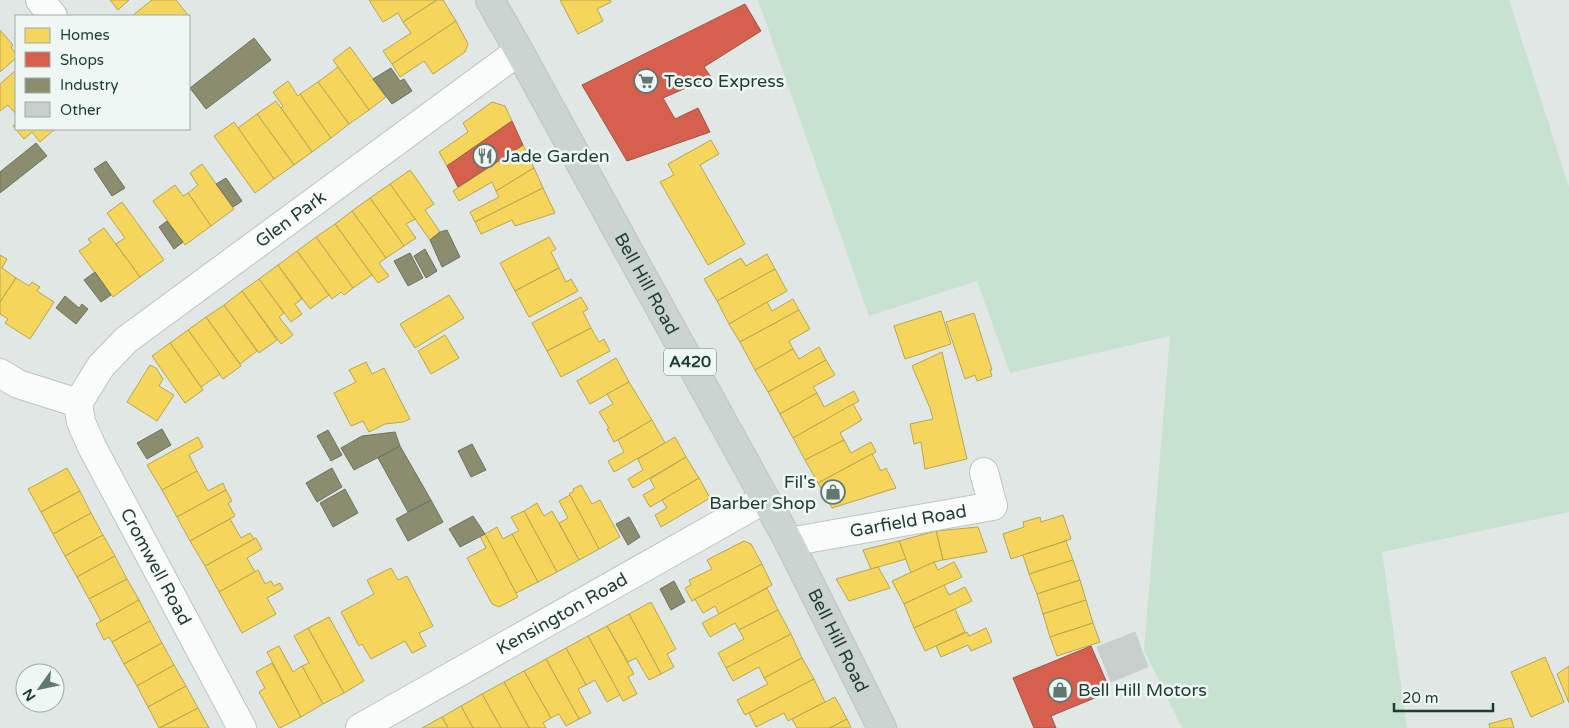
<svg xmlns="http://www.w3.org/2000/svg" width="1569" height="728" viewBox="0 0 1569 728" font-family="'Varela Round',sans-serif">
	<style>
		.green { fill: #c8e2d1 }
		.homes { fill: #f6d55c; stroke: #b5a750 }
		.shops { fill: #d6604d; stroke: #9f5546 }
		.industry { fill: #8c8c6e; stroke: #6b745d }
		.building { fill: #c8cecc; stroke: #c9d0cd }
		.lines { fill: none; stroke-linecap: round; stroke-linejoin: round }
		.minor-casing { stroke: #bdc4c1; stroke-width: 30 }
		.major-casing { stroke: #bac4c1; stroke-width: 30 }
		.minor { stroke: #fafbfb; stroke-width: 28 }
		.major { stroke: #ccd4d2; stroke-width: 28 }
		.labels { text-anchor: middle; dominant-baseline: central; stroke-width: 5; stroke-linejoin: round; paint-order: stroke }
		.shield { fill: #eef7f3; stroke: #5c736d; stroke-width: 1 }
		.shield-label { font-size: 16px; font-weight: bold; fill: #1e3b34 }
		.poi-label { font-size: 18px; fill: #1e3b34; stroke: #eef7f3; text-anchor: start }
		.street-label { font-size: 18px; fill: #1e3b34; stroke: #eef7f3 }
	</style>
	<rect width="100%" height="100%" fill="#e0e7e4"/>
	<polygon class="green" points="758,0 1509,0 1569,187 1569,512 1382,552 1407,728 1182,728 1144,650 1170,336 1010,373 977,281 869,316"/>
	<g class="homes">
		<polygon points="110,0 129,0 118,10"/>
		<polygon points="152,0 176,0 188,15 187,16 132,16"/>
		<polygon points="369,0 437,0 403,22 398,13 383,22"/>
		<polygon points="437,0 443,0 456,21 392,64 383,51 411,33 403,22"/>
		<polygon points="560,0 610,0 611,2 597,9 603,21 578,34"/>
		<polygon points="456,21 468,44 465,52 433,74 424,61 400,77 392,64"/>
		<polygon points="0,30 13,45 11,47 16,54 16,58 0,72"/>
		<polygon points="350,47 386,97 369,110 333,60"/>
		<polygon points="338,67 369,110 349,124 318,82"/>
		<polygon points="16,70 16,114 8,105 0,111 0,84"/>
		<polygon points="288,81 298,96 300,94 331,138 312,152 281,108 283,106 273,92"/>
		<polygon points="318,82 349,124 331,138 300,94"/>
		<polygon points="276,101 312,152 294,165 257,114"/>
		<polygon points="492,102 505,106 512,121 447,166 439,152 468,132 463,123"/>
		<polygon points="257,114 294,165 274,179 238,128"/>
		<polygon points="234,122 274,179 255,193 214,136"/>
		<polygon points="16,124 16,129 55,129 40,142 32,132 24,139 13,126"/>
		<polygon points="711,140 719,154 700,165 745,244 708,265 660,182 674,175 668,164"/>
		<polygon points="523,145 534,168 496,191 492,182 459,201 453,191"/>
		<polygon points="202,164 234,209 211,226 188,193 198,185 190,173"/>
		<polygon points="534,168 543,188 475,222 470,212 499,197 496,191"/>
		<polygon points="410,170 434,204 425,210 440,232 430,240 390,184"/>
		<polygon points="390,184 415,219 406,224 416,238 404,246 370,198"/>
		<polygon points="175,185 183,196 188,193 211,226 185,245 153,201"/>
		<polygon points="543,188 555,213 515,226 512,220 481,234 475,222"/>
		<polygon points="370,198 404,246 386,258 352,211"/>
		<polygon points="122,202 164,260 140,277 116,244 125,238 107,213"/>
		<polygon points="352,211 386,258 379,263 389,276 378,283 335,224"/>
		<polygon points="335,224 372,275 353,288 316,237"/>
		<polygon points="104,228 140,277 113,297 79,251 91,243 88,239"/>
		<polygon points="316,237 353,288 344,295 341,292 332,299 297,251"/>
		<polygon points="549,237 556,249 551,252 559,268 515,291 500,263"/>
		<polygon points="297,251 329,295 310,309 278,265"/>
		<polygon points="767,254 775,269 717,301 704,279 741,258 746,266"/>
		<polygon points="0,255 7,259 2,268 16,278 0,302"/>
		<polygon points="278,265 302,299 295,304 302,314 291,322 259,279"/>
		<polygon points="559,268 566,282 571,279 578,291 529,317 515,291"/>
		<polygon points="775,269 787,291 729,324 717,301"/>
		<polygon points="16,278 29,286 32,282 40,287 37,291 54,302 30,339 5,323 8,319 0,314 0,302"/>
		<polygon points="259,279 284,313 279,317 293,335 281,344 242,291"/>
		<polygon points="242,291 277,340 259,353 224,305"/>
		<polygon points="449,295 464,318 415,348 400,324"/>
		<polygon points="581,297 588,309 583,312 591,328 547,351 532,323"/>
		<polygon points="793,299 799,310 740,342 729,324 767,302 772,311"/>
		<polygon points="224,305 257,351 240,364 206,317"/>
		<polygon points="799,310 810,329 789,341 793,349 755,370 740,342"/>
		<polygon points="941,311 951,344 905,359 894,326"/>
		<polygon points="974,313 992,370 990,370 992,376 977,381 975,375 965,379 946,322"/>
		<polygon points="206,317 241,366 223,379 188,330"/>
		<polygon points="591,328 599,342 604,339 610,351 561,377 547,351"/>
		<polygon points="188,330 220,374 201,387 170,343"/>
		<polygon points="445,335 459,358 431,374 418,351"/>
		<polygon points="170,343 203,390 185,403 152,356"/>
		<polygon points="819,347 826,360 768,392 755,370 793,349 799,359"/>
		<polygon points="942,352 967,459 925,469 921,442 914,444 910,424 933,419 930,408 912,366"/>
		<polygon points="616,358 629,382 590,404 577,381"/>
		<polygon points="826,360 835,375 813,387 817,393 780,414 768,392"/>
		<polygon points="366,362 372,374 384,368 410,419 403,422 385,424 369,432 363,421 351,426 334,393 356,382 349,370"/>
		<polygon points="150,365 156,368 163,379 159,386 174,395 157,421 127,402"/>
		<polygon points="629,382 652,420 614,442 607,429 609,428 599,412 613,404 607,394"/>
		<polygon points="854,391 859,401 793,438 780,414 817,393 824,407"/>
		<polygon points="853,404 862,420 840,433 844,440 805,460 793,438"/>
		<polygon points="652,420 665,443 614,472 608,461 624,452 618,440"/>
		<polygon points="198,437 203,447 189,455 197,471 162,490 147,465"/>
		<polygon points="675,437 686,457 633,488 628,479 643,470 638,459"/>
		<polygon points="844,440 851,453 871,442 876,452 818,483 805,460"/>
		<polygon points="872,454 881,471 886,468 896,488 832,508 818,483"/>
		<polygon points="686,457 699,478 650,507 643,495 655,488 650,479"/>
		<polygon points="67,468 80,491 41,512 28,489"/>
		<polygon points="197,471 208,491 223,483 226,490 177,517 162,490"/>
		<polygon points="699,478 710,498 661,527 655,515 667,508 662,500"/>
		<polygon points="581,485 592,504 600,500 620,537 599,549 570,495 569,494 574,491 573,489"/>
		<polygon points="226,490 232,501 228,503 235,516 190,541 177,517"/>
		<polygon points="80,491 91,513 53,534 41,512"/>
		<polygon points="570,495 599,549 579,560 559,523 568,518 559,501"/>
		<polygon points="537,503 544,516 552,511 579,560 557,572 524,511"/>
		<polygon points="524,511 557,572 538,582 512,534 519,531 511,517"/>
		<polygon points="91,513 103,535 65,556 53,534"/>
		<polygon points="1063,515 1071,539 1011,559 1003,534 1024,527 1023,522 1040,517 1041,522"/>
		<polygon points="230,519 241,538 250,533 254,539 205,566 190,541"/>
		<polygon points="497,527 503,539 512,534 538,582 516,593 485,534"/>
		<polygon points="978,527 987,552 943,560 936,531"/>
		<polygon points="936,531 943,560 934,562 911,573 899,541"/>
		<polygon points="485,534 518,597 499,607 492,604 467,558 486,548 480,536"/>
		<polygon points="103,535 115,556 77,577 65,556"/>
		<polygon points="256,538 262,549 247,558 255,572 219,592 205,566"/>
		<polygon points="744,541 751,544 762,564 692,601 685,588 691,585 689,580 712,569 707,560"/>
		<polygon points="899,541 906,559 871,569 863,550"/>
		<polygon points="1066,541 1073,560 1029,574 1023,555"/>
		<polygon points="115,556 127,579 89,599 77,577"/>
		<polygon points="1073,560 1080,580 1037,594 1029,574"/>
		<polygon points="934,562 938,570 954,562 962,577 904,604 892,581"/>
		<polygon points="762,564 772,585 719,614 715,606 703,613 695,599"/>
		<polygon points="878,567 890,588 849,601 836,579"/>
		<polygon points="391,568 398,580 407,576 433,626 419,633 426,646 412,653 405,641 371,659 362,644 359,646 341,612 374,594 367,580"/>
		<polygon points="258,570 265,584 271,581 274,586 280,583 283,589 267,598 276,614 242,633 219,592"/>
		<polygon points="127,579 139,600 101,621 89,599"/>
		<polygon points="1080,580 1086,600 1043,614 1037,594"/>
		<polygon points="944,585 949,595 965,587 972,601 914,628 904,604"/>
		<polygon points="767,588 778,610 739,630 735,623 710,637 702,623"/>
		<polygon points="139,600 150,621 112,642 109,637 104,640 96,624"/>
		<polygon points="1086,600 1093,623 1050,637 1043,614"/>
		<polygon points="651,602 676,649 667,654 674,667 661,674 629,614"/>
		<polygon points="955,609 965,632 925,651 914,628"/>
		<polygon points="778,610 791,634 726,668 718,653 744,639 739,630"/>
		<polygon points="629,614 661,674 649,680 636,658 628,662 607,626"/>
		<polygon points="329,617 364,681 344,693 308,628"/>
		<polygon points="150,621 162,643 124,664 112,642"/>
		<polygon points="1093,623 1100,642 1057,656 1050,637"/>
		<polygon points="607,626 634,674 628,677 637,694 623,701 588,636"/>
		<polygon points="308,628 344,693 323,704 302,666 309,663 294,636"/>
		<polygon points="986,628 992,642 971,651 968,645 941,657 936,646 967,632 969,636"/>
		<polygon points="791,634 802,658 764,678 759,667 733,681 726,668"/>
		<polygon points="588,636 620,695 607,702 595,680 586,685 566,648"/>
		<polygon points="162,643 174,665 137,686 124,664"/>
		<polygon points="279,646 293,672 302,666 323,704 301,717 267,652"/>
		<polygon points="566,648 586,685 578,689 591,713 579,719 546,659"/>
		<polygon points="1545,657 1564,702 1531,717 1511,672"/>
		<polygon points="802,658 814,679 745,715 737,700 768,684 764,678"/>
		<polygon points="546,659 579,719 566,726 559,714 551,718 524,671"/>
		<polygon points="272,663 301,717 280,728 279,728 259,692 265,688 256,672"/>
		<polygon points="174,665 186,686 148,707 137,686"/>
		<polygon points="1569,666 1569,703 1557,674"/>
		<polygon points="524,671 551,718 543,723 546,728 529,728 504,682"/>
		<polygon points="814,679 825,702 788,721 784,713 756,727 749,713"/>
		<polygon points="504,682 529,728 501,728 482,694"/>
		<polygon points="186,686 198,708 159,728 148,707"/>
		<polygon points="482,694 501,728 473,728 461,706"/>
		<polygon points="835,697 847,719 830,728 797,728 792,719"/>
		<polygon points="461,706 473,728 448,728 442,717"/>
		<polygon points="198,708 209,728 160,728"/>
		<polygon points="442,717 448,728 422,728"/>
		<polygon points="1511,718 1514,728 1490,728 1489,724"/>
		<polygon points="847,719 851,728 830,728"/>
	</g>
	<g class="shops">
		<polygon points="745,4 761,31 704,67 711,77 663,98 675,119 698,108 710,132 627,161 582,85"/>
		<polygon points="512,121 523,145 458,187 447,166"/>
		<polygon points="1091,646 1107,683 1097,697 1051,716 1056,728 1034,728 1013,678"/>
	</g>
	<g class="industry">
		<polygon points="254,38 271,60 206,109 190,88"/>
		<polygon points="391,68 400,81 404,79 412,91 392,104 373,79"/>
		<polygon points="36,143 47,156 0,193 0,172"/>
		<polygon points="106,161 125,188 112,196 94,169"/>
		<polygon points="226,178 242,201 233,207 216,184"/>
		<polygon points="167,221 183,242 174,249 159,227"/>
		<polygon points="447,230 460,257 442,267 430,240 440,232"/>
		<polygon points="425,249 437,271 426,278 414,256"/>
		<polygon points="410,253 423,278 408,286 394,261"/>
		<polygon points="95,272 111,295 101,302 84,280"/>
		<polygon points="65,296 79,308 82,304 88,309 76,324 56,308"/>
		<polygon points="162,429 171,445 147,459 137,443"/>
		<polygon points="328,430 342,455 331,461 317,436"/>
		<polygon points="395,432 400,446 354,470 341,448 362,436"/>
		<polygon points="472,444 486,470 471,477 458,451"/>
		<polygon points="400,446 431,500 408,512 378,458"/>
		<polygon points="332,468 342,487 317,502 306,483"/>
		<polygon points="345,489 358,513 333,527 320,503"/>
		<polygon points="431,500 443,522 408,541 396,519"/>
		<polygon points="473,516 485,534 460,547 449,529"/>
		<polygon points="629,517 640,537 628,545 616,524"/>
		<polygon points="674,581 685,602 671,610 660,589"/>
	</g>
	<polygon class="building" points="1135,632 1148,667 1111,682 1097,647"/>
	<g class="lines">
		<g class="minor-casing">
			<g id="minor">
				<polyline points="40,0 53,16"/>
				<polyline points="0,373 18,384 78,403"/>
				<path id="s1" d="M78 403 101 366 126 340 519 51"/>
				<path id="s2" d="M78 403 81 422 92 447 242 728"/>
				<path id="s3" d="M789 542 993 506 984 472"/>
				<path id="s4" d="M360 728 765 499"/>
			</g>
		</g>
		<g class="major-casing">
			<g id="major">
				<path id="s5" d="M490 0 519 51 600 199 789 542 882 728"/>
			</g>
		</g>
		<use href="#minor" class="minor"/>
		<use href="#major" class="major"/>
	</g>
	<defs>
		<g id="supermarket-ring" transform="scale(1.25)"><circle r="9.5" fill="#eef7f3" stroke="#627772" stroke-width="1.5"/><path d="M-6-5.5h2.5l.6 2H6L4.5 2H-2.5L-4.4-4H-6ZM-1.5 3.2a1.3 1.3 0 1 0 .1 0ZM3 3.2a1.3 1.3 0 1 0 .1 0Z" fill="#627772"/></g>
		<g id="restaurant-ring" transform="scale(1.25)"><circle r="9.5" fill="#eef7f3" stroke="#627772" stroke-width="1.5"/><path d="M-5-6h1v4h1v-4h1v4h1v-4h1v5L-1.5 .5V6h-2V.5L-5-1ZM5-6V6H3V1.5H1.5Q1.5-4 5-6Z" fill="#627772"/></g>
		<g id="shop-ring" transform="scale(1.25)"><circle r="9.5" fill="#eef7f3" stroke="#627772" stroke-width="1.5"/><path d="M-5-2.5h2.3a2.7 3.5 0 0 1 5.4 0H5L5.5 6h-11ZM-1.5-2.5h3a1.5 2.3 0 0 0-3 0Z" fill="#627772"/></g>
	</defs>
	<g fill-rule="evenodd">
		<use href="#supermarket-ring" x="646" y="81"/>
		<use href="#restaurant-ring" x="485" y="156"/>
		<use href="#shop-ring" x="833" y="492"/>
		<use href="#shop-ring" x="1060" y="690"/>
	</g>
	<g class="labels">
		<rect class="shield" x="664" y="348.5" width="52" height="27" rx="4"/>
		<g class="shield-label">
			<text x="690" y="362">A420</text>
		</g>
		<g class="poi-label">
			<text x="664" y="81">Tesco Express</text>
			<text x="502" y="156">Jade Garden</text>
			<text x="816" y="482" text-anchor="end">Fil's<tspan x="816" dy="21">Barber Shop</tspan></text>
			<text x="1078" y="690">Bell Hill Motors</text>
		</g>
		<g class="street-label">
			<text stroke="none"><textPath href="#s1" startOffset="284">Glen Park</textPath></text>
			<text stroke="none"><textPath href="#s5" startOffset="324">Bell Hill Road</textPath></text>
			<text stroke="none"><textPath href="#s3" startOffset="121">Garfield Road</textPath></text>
			<text stroke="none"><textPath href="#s2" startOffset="182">Cromwell Road</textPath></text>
			<text stroke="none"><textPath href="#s4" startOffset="232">Kensington Road</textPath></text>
			<text stroke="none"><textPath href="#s5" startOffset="729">Bell Hill Road</textPath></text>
		</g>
	</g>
	<rect x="15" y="15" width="175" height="115" fill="#eef7f3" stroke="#9baca7"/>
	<rect x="25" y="28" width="25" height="15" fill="#f6d55c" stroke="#9baca7"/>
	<text x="60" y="40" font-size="15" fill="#1e3b34">Homes</text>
	<rect x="25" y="52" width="25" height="15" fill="#d6604d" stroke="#9baca7"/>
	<text x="60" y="65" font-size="15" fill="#1e3b34">Shops</text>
	<rect x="25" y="78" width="25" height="15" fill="#8c8c6e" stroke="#9baca7"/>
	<text x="60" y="90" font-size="15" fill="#1e3b34">Industry</text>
	<rect x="25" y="102" width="25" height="15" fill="#c8cecc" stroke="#9baca7"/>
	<text x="60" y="115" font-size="15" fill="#1e3b34">Other</text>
	<g transform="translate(40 688) rotate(237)"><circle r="24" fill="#eef7f3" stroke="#9baca7"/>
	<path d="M0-4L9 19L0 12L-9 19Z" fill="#627772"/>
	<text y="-8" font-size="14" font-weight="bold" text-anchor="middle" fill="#1e3b34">N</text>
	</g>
	<path d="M1394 703v8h99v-8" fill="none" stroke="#1e3b34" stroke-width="2.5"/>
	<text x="1402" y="703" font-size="15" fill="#1e3b34" stroke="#eef7f3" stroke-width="4" paint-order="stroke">20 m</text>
</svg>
